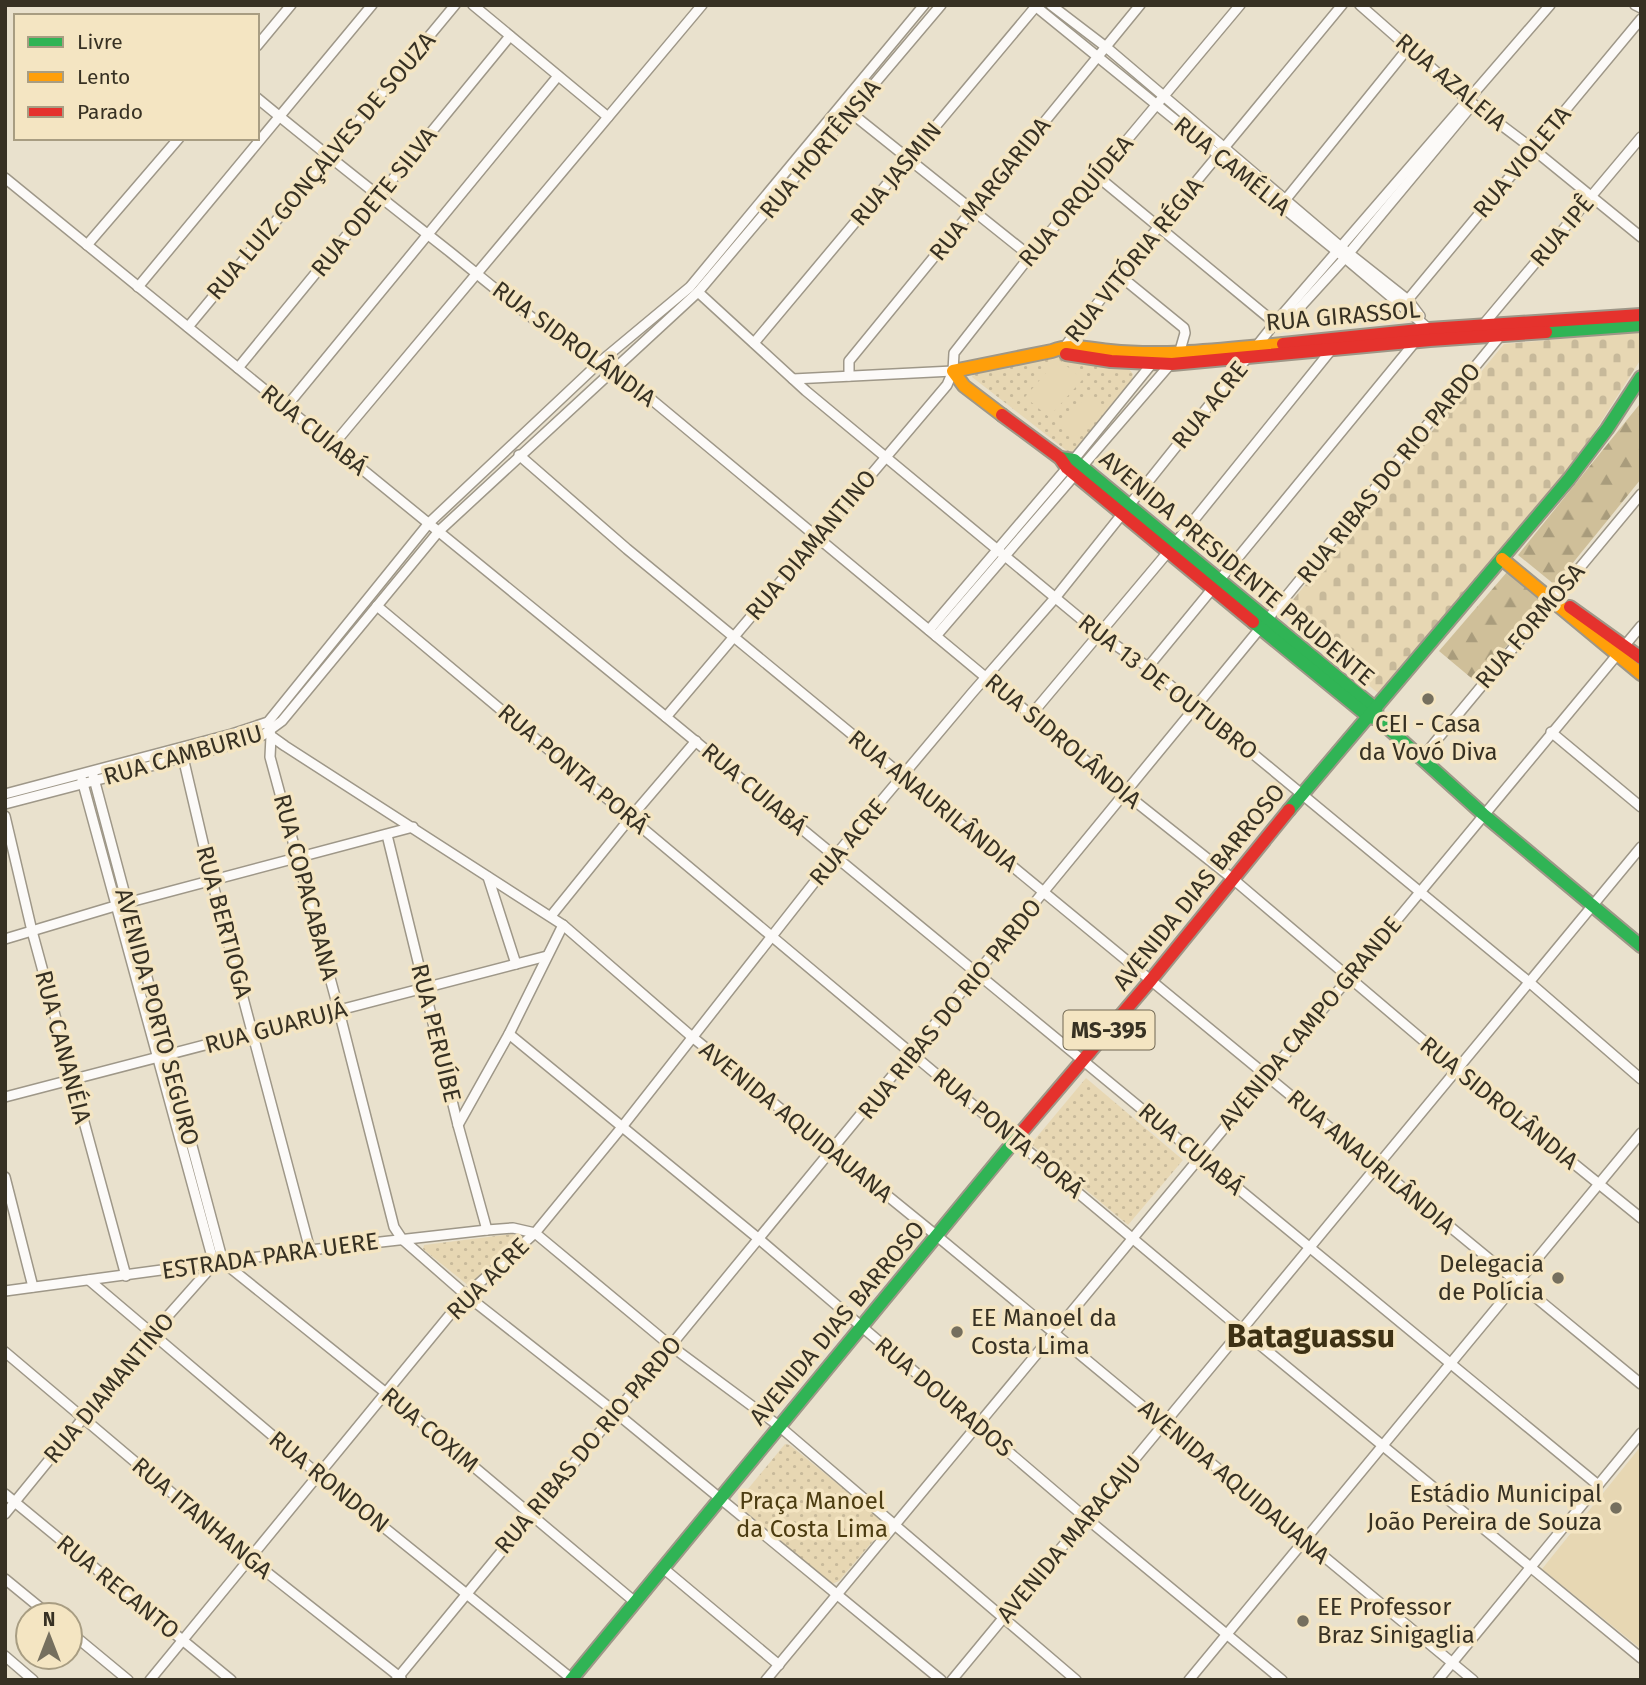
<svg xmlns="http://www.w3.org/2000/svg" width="1646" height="1685" viewBox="0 0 1646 1685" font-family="'Fira Sans',sans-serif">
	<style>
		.green { fill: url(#green-dots) }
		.forest { fill: url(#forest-firs) }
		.cemetery { fill: url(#cemetery-stones) }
		.pitch { fill: #e7d7b3 }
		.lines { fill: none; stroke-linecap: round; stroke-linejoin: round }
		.street-casing { stroke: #9e9788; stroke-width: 12 }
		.fast-casing { stroke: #9e9788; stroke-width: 16 }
		.slow-casing { stroke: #9e9788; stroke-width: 16 }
		.jam-casing { stroke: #9e9788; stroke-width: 16 }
		.street { stroke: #fcfaf8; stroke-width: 9 }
		.fast { stroke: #30b455; stroke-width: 12 }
		.slow { stroke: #ff9f0a; stroke-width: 12 }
		.jam { stroke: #e5322d; stroke-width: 12 }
		.poi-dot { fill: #756f5e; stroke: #f4e5c2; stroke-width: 2.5 }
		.labels { text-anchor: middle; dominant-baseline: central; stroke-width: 7; stroke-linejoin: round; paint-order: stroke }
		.shield { fill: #f4e5c2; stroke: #706753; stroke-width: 2 }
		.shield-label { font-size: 23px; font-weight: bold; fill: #373123 }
		.street-label { font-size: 24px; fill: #373123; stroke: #f4e5c2 }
		.poi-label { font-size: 24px; fill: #373123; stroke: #f4e5c2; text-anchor: end }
		.park-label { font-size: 24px; fill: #4c3c11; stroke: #f4e5c2 }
		.district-label { font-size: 32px; font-weight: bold; fill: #3d3114; stroke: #f4e5c2 }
	</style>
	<defs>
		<pattern id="green-dots" width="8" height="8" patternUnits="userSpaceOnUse" patternTransform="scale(1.75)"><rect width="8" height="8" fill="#e7d7b3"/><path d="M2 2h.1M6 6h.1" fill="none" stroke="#c7b99a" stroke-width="1.8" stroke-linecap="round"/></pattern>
		<pattern id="forest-firs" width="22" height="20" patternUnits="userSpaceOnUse" patternTransform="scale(1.75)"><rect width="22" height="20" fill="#cfbf99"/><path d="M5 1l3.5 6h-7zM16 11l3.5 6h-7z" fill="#a99c7c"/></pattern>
		<pattern id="cemetery-stones" width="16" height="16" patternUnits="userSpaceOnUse" patternTransform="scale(1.75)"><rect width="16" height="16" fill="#e7d7b3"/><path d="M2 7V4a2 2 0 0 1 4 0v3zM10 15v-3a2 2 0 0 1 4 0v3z" fill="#c7b99a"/></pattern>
	</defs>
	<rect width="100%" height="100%" fill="#e9e1cd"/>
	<g class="green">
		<polygon points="1058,357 1129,369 1133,374 1132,380 1071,454 972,377 974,372"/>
		<polygon points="1086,1078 1183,1160 1128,1225 1031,1144"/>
		<polygon points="513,1234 517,1238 469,1286 423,1249 424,1245"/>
		<polygon points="785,1444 790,1445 883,1521 884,1528 839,1581 832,1584 739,1506 738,1501"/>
	</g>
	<g class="forest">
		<polygon points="1639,405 1641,479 1555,585 1518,555"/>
		<polygon points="1507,572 1543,603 1476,682 1439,651"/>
	</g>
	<polygon class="cemetery" points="1641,332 1641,359 1592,436 1562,476 1378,693 1282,613 1504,344"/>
	<g class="pitch">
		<polygon points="1058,359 1083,379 1049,417 1025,397"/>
		<polygon points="1086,397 1102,410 1076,442 1061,428"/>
		<polygon points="1641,1446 1641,1649 1542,1569"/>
	</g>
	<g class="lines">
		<g class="street-casing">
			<g id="street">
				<polyline points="473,5 608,117"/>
				<polyline points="1034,5 1345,258 1429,329"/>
				<polyline points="1051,5 1106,47 1341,247 1408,300 1420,316"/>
				<polyline points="1360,5 1468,100 1533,149 1641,237"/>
				<polyline points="1635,5 1641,8"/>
				<polyline points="257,46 291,5"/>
				<path d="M257 98C320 150 385 201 450 252 502 294 555 341 616 370L1126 794 1233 879 1457 1069 1641 1218"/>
				<polyline points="850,112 1030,256"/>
				<polyline points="1097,176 1275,323"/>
				<polyline points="5,178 666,717 1598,1485"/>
				<polyline points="1282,204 1409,47"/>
				<polyline points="87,245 179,138"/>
				<polyline points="138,287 372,5"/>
				<polyline points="698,292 806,391 1099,634 1148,667 1529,982 1641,1079"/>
				<polyline points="1406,302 1641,19"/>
				<polyline points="1280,321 1293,315 1345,258 1473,104"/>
				<polyline points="1483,325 1641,137"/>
				<polyline points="188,327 455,5"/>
				<polyline points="754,343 1037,5"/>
				<polyline points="1063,349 1119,275 1342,5"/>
				<polyline points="238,368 510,36"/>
				<polyline points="849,376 849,361 1140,5"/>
				<polyline points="793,379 953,371"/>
				<polyline points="286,407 558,76"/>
				<polyline points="333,445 702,5"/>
				<polyline points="519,455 627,549 1641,1384"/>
				<polyline points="377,606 1242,1330 1641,1658"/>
				<polyline points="929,630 1067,468 1154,361"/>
				<polyline points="936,636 1179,354 1185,333 1184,328 1119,275"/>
				<polyline points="1148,667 1415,342"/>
				<polyline points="1031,715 1168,552 1332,349"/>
				<polyline points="666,717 947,385 953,371 954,353 1030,256 1240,5"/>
				<polyline points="268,722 271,736 285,746 563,925 691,1036 937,1236 1473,1680"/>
				<polyline points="1551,732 1641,807"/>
				<polyline points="271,736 270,757 339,1011 394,1227 402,1239 466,1295 615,1412 941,1680"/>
				<polyline points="182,753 212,881 310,1250"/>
				<polyline points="1421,759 1641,494"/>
				<polyline points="93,775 223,1262 386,1393 635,1602"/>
				<polyline points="5,794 232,734 268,722 429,523 600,362 690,287 924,5"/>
				<polyline points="5,804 235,744 263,735 282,721 439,531 698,292 941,5"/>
				<polyline points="5,816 32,931 126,1276"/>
				<polyline points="387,835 458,1125 487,1230"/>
				<polyline points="488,877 516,964"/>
				<polyline points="551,916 631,817 696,741"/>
				<polyline points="5,939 115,906 413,827"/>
				<polyline points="509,1034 759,1239 1086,1518 1282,1680"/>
				<polyline points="5,1097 547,956"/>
				<polyline points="458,1125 509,1034 563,925"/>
				<polyline points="5,1177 33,1287"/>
				<polyline points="89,1280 319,1475 572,1679"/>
				<polyline points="5,1291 310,1250 487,1230 513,1228 535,1233 671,1346 779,1426 1076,1680"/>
				<polyline points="5,1352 250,1559 401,1678"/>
				<polyline points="5,1494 231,1680"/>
				<polyline points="5,1514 151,1335 214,1264 82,780"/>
				<polyline points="663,1568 779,1665"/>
				<polyline points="5,1579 49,1615"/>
				<polyline points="70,1632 128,1680"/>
				<polyline points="5,1656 33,1680"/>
				<polyline points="150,1680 466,1295 535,1233 622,1127 835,856 972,693 1055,598 1275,323 1550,5"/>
				<path d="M396 1680C765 1232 1135 785 1501 335"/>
				<polyline points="766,1680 1641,626"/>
				<polyline points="952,1680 1641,847"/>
				<polyline points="1189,1680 1641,1133"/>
				<polyline points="1438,1680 1641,1433"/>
			</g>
		</g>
		<g class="fast-casing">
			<g id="fast">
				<polyline points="1546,332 1641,325"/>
				<polyline points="1060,458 1074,460 1376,709 1377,716"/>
				<polyline points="1253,622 1369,717 1378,719 1483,814 1641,946"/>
				<polyline points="1289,810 1569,479 1607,429 1641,377"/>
				<polyline points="571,1680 1020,1134"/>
			</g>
		</g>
		<g class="slow-casing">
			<g id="slow">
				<path d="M1002 415 964 386 953 371 1052 351C1070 343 1091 349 1110 351 1168 357 1226 349 1283 344"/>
				<polyline points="1502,559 1641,674"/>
			</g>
		</g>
		<g class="jam-casing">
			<g id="jam">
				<polyline points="1283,344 1429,329 1641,315"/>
				<polyline points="1066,354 1111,361 1172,364 1430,340 1546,332"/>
				<polyline points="1002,415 1060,458 1067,468 1253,622"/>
				<polyline points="1570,607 1641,658"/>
				<polyline points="1020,1134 1151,980 1289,810"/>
			</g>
		</g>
		<use href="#street" class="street"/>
		<use href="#fast" class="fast"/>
		<use href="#slow" class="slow"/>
		<use href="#jam" class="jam"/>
	</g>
	<g class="poi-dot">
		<circle cx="1428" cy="699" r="7"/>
		<circle cx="1558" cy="1278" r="7"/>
		<circle cx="957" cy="1332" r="7"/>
		<circle cx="1616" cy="1508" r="7"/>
		<circle cx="1303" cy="1621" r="7"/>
	</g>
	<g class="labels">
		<rect class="shield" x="1063.5" y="1010.5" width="91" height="39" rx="5"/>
		<g class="shield-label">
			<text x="1109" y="1030">MS-395</text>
		</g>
		<g class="street-label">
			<text transform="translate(1451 82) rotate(40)">RUA AZALEIA</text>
			<text transform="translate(820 149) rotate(-50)">RUA HORTÊNSIA</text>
			<text transform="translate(1522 162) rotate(-50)">RUA VIOLETA</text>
			<text transform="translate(321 166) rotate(-50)">RUA LUIZ GONÇALVES DE SOUZA</text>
			<text transform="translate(1232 166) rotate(39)">RUA CAMÉLIA</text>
			<text transform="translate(896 174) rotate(-50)">RUA JASMIN</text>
			<text transform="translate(990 189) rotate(-51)">RUA MARGARIDA</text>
			<text transform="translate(1076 201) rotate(-50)">RUA ORQUÍDEA</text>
			<text transform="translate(374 202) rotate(-51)">RUA ODETE SILVA</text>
			<text transform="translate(1562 231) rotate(-50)">RUA IPÊ</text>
			<text transform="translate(1134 260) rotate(-51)">RUA VITÓRIA RÉGIA</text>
			<text transform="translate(1343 316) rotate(-5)">RUA GIRASSOL</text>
			<text transform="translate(574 344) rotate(36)">RUA SIDROLÂNDIA</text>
			<text transform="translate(1210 405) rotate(-51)">RUA ACRE</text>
			<text transform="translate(314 430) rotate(39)">RUA CUIABÁ</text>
			<text transform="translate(1389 473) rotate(-51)">RUA RIBAS DO RIO PARDO</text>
			<text transform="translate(811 545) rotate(-50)">RUA DIAMANTINO</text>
			<text transform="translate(1237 568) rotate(40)">AVENIDA PRESIDENTE PRUDENTE</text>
			<text transform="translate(1530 626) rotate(-50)">RUA FORMOSA</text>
			<text transform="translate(1168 687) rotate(38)">RUA 13 DE OUTUBRO</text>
			<text transform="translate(1063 741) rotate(40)">RUA SIDROLÂNDIA</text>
			<text transform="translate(183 755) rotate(-16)">RUA CAMBURIU</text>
			<text transform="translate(573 769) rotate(40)">RUA PONTA PORÃ</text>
			<text transform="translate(754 789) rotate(40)">RUA CUIABÁ</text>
			<text transform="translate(933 801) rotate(39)">RUA ANAURILÂNDIA</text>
			<text transform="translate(848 842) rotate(-50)">RUA ACRE</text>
			<text transform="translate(306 887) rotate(75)">RUA COPACABANA</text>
			<text transform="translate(1199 887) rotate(-51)">AVENIDA DIAS BARROSO</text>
			<text transform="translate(224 922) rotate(75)">RUA BERTIOGA</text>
			<text transform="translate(950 1009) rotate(-51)">RUA RIBAS DO RIO PARDO</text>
			<text transform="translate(157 1017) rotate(75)">AVENIDA PORTO SEGURO</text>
			<text transform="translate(1310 1023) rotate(-50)">AVENIDA CAMPO GRANDE</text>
			<text transform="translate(276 1027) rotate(-15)">RUA GUARUJÁ</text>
			<text transform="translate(436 1033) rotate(76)">RUA PERUÍBE</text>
			<text transform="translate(63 1047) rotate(75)">RUA CANANÉIA</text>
			<text transform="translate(1499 1103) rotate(39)">RUA SIDROLÂNDIA</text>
			<text transform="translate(796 1122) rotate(39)">AVENIDA AQUIDAUANA</text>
			<text transform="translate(1008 1133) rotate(40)">RUA PONTA PORÃ</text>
			<text transform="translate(1191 1149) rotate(40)">RUA CUIABÁ</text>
			<text transform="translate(1371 1162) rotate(40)">RUA ANAURILÂNDIA</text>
			<text transform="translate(270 1256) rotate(-8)">ESTRADA PARA UERE</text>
			<text transform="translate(488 1279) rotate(-45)">RUA ACRE</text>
			<text transform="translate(837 1323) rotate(-50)">AVENIDA DIAS BARROSO</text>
			<text transform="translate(109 1388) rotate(-50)">RUA DIAMANTINO</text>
			<text transform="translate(944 1397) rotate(40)">RUA DOURADOS</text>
			<text transform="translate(430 1430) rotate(40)">RUA COXIM</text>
			<text transform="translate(588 1445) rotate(-50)">RUA RIBAS DO RIO PARDO</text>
			<text transform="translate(329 1482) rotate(39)">RUA RONDON</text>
			<text transform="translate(1234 1482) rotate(40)">AVENIDA AQUIDAUANA</text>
			<text transform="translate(202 1518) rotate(40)">RUA ITANHANGA</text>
			<text transform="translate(1069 1539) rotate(-50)">AVENIDA MARACAJU</text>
			<text transform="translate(118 1587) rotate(39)">RUA RECANTO</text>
		</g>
		<g class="poi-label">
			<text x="1428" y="724" text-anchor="middle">CEI - Casa<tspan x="1428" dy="28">da Vovó Diva</tspan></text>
			<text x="1544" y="1264">Delegacia<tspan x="1544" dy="28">de Polícia</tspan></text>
			<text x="971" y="1318" text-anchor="start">EE Manoel da<tspan x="971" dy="28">Costa Lima</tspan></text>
			<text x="1602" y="1494">Estádio Municipal<tspan x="1602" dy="28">João Pereira de Souza</tspan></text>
			<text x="1317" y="1607" text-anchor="start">EE Professor<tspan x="1317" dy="28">Braz Sinigaglia</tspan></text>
		</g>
		<g class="park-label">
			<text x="812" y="1501">Praça Manoel<tspan x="812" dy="28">da Costa Lima</tspan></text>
		</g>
		<g class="district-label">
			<text x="1311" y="1336">Bataguassu</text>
		</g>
	</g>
	<rect width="1646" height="1685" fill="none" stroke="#373123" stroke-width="14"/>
	<rect x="14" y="14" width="245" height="126" fill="#f4e5c2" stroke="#a89d82" stroke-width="2"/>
	<rect x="28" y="37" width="35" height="10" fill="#30b455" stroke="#a89d82" stroke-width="2"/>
	<text x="77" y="49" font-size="21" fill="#373123">Livre</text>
	<rect x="28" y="72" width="35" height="10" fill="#ff9f0a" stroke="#a89d82" stroke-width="2"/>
	<text x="77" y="84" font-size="21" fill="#373123">Lento</text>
	<rect x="28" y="107" width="35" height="10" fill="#e5322d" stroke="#a89d82" stroke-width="2"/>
	<text x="77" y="119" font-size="21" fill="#373123">Parado</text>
	<g transform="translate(49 1636)"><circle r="33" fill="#f4e5c2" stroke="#a89d82" stroke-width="2"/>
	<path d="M0-5L12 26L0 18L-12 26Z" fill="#756f5e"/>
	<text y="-10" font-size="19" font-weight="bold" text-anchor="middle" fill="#373123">N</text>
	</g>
</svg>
